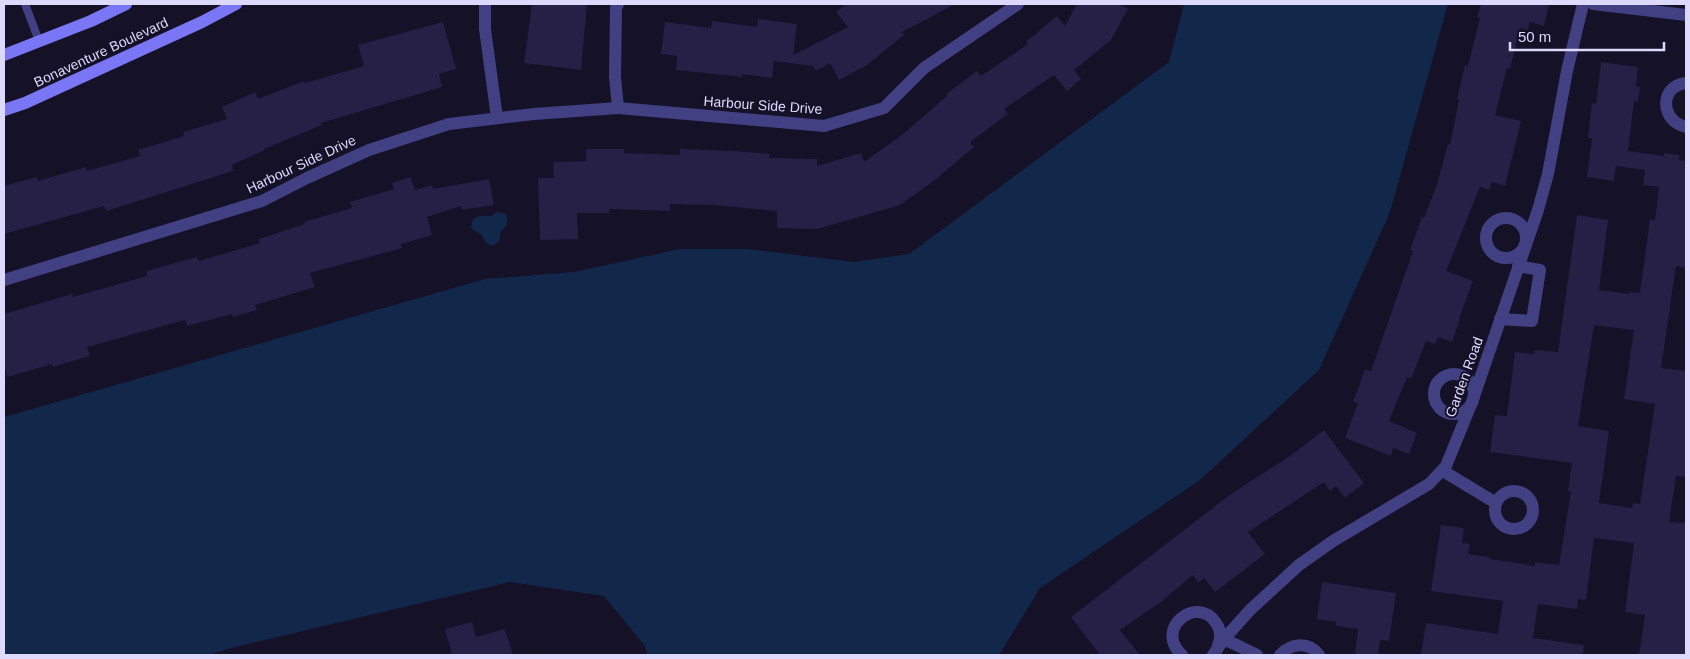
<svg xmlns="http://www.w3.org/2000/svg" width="1690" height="659" viewBox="0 0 1690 659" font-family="Arial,sans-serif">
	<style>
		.water { fill: #12284a }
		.building { fill: #261f46; fill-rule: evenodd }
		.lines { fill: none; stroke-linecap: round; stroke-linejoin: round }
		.service { stroke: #414082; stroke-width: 8 }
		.minor { stroke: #414082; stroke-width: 12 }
		.secondary { stroke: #7977f6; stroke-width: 12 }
		.labels { text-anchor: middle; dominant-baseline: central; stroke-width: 4; stroke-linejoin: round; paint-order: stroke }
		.street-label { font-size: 14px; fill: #ddd9fd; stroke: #151127 }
	</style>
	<rect width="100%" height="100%" fill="#151127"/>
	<g class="water">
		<polygon points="1184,4 1448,4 1390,212 1319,370 1200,480 1040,588 999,655 647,655 645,646 604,596 510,582 235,647 208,655 4,655 4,417 485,279 574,272 680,249 747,249 854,262 909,254 1169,62"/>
		<path d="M496 212 506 214C509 223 506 227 500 233 501 241 498 244 491 246L485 242 482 235 471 228C472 214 480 216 491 216Z"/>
	</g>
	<g class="building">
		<polygon points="532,4 587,4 581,70 524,63"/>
		<polygon points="846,4 955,4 902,32 904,35 867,65 839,80 830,63 816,71 813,66 774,61 772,78 742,74 742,77 676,70 677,56 661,54 665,22 711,28 712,21 757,27 758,19 797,24 793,55 848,27 836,12"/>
		<polygon points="1077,4 1119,4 1128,9 1111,40 1074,70 1081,79 1067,91 1054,75 1004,109 1008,114 970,142 974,147 935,180 900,205 817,229 777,228 777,211 714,205 670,204 670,211 609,209 609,213 577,213 578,239 540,240 538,178 554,178 553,162 586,161 586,149 624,149 624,153 680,155 680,149 735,151 770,154 769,158 817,159 817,166 861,153 864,162 902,135 948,95 946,94 977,71 981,76 1028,44 1026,42 1057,16 1065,26"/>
		<polygon points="1481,4 1549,4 1544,26 1530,22 1528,30 1520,28 1510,69 1507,68 1495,115 1521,121 1505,186 1492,182 1489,190 1480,187 1446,271 1473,281 1459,319 1460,319 1452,342 1438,337 1435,344 1426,341 1411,379 1407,377 1389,421 1417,433 1409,454 1393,448 1391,456 1345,438 1358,403 1353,402 1365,369 1371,371 1413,251 1410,250 1422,217 1424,218 1437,184 1448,144 1450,145 1459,100 1457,99 1465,65 1468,66 1480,18 1477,17"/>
		<polygon points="443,22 456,69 439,74 442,87 321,123 322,125 264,149 265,150 232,165 233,171 106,211 104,206 4,234 4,186 37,177 38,181 86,167 87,171 140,156 138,150 184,136 183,132 227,119 222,107 255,92 258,99 304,81 305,83 364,66 358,45"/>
		<path d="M1601 62 1638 67 1636 86 1640 87 1638 102 1634 101 1628 151 1664 156V153L1679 155V160L1686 161V268L1676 266 1661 368 1686 371V477L1676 476 1669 522 1686 523V655H1639L1645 615 1625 612 1634 543 1594 538 1586 600 1578 599 1577 609 1538 604 1533 638 1584 645 1583 655H1421L1426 623 1498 634 1503 601 1431 591 1441 525 1464 528 1462 543 1470 544 1468 554 1490 557V559L1535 566V562L1559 565 1571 492 1568 491 1572 463 1490 452 1495 415 1507 416 1515 352 1534 354 1535 350 1558 352 1577 215 1608 220 1599 290 1630 294V292L1640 293 1650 219 1655 220 1659 187 1643 185 1645 170 1616 166 1614 181 1587 177 1592 138H1588L1592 103 1596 104ZM1594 325 1634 330 1624 399 1655 404 1640 504 1633 503 1632 508 1599 503 1609 431 1578 426Z"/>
		<polygon points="410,177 415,190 432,185 433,189 489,179 494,205 462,210 461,206 427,217 432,235 401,244 402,248 310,273 315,287 255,305 257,310 233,317 232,314 187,326 185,320 87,347 90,356 53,367 52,364 7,377 4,365 4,314 72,294 73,297 147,276 146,271 197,257 199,261 260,243 259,239 305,224 304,222 352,208 350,202 394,189 392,183"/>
		<polygon points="1324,430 1364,483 1345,498 1336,486 1330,491 1324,482 1248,532 1265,554 1215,592 1204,578 1198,583 1193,575 1161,602 1120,630 1140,655 1100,655 1071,617 1231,494 1290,456"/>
		<polygon points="1322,582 1396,593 1389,641 1380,640 1378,655 1355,654 1358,629 1336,626 1336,622 1317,619"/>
		<polygon points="472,622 476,637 505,629 513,655 452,655 445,629"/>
	</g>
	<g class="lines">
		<polyline class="service" points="25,4 39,41"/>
		<g class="minor">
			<polyline points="485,4 485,29 497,118"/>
			<polyline points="618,4 616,8 615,77 618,108 824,126 884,108 924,68 1018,4"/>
			<polyline points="1593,4 1686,15"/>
			<path d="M1686 83C1659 86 1660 121 1686 127"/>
			<circle cx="1506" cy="238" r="20"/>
			<polyline points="4,280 262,201 307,178 369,150 449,124 534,114 618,108"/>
			<polyline points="1500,319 1532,321 1540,270 1518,266"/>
			<circle cx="1454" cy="394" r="20"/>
			<polyline points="1443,471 1496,503"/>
			<circle cx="1514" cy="510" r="19"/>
			<polyline points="1224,639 1257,655"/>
			<path d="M1182 655C1153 629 1197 594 1216 623 1221 630 1221 638 1218 645"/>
			<polyline points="1213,655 1224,639 1250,610 1299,565 1333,541 1429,484 1446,466 1472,402 1538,210 1548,174 1567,71 1583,4"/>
			<path d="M1280 655C1291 643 1309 641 1319 655"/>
		</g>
		<g class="secondary">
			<polyline points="4,55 91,21 126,4"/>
			<polyline points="4,110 25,103 202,22 236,4"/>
		</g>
	</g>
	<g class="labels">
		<g class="street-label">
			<text transform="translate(101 52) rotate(-25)">Bonaventure Boulevard</text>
			<text transform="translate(763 105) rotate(4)">Harbour Side Drive</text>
			<text transform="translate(301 164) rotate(-25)">Harbour Side Drive</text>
			<text transform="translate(1464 377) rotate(-70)">Garden Road</text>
		</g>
	</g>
	<rect width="1690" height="659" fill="none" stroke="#ddd9fd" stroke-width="10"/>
	<path d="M1510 42v8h154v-8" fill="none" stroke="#ddd9fd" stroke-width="2.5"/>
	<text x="1518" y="42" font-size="15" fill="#ddd9fd" stroke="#151127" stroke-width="4" paint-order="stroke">50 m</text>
</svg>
